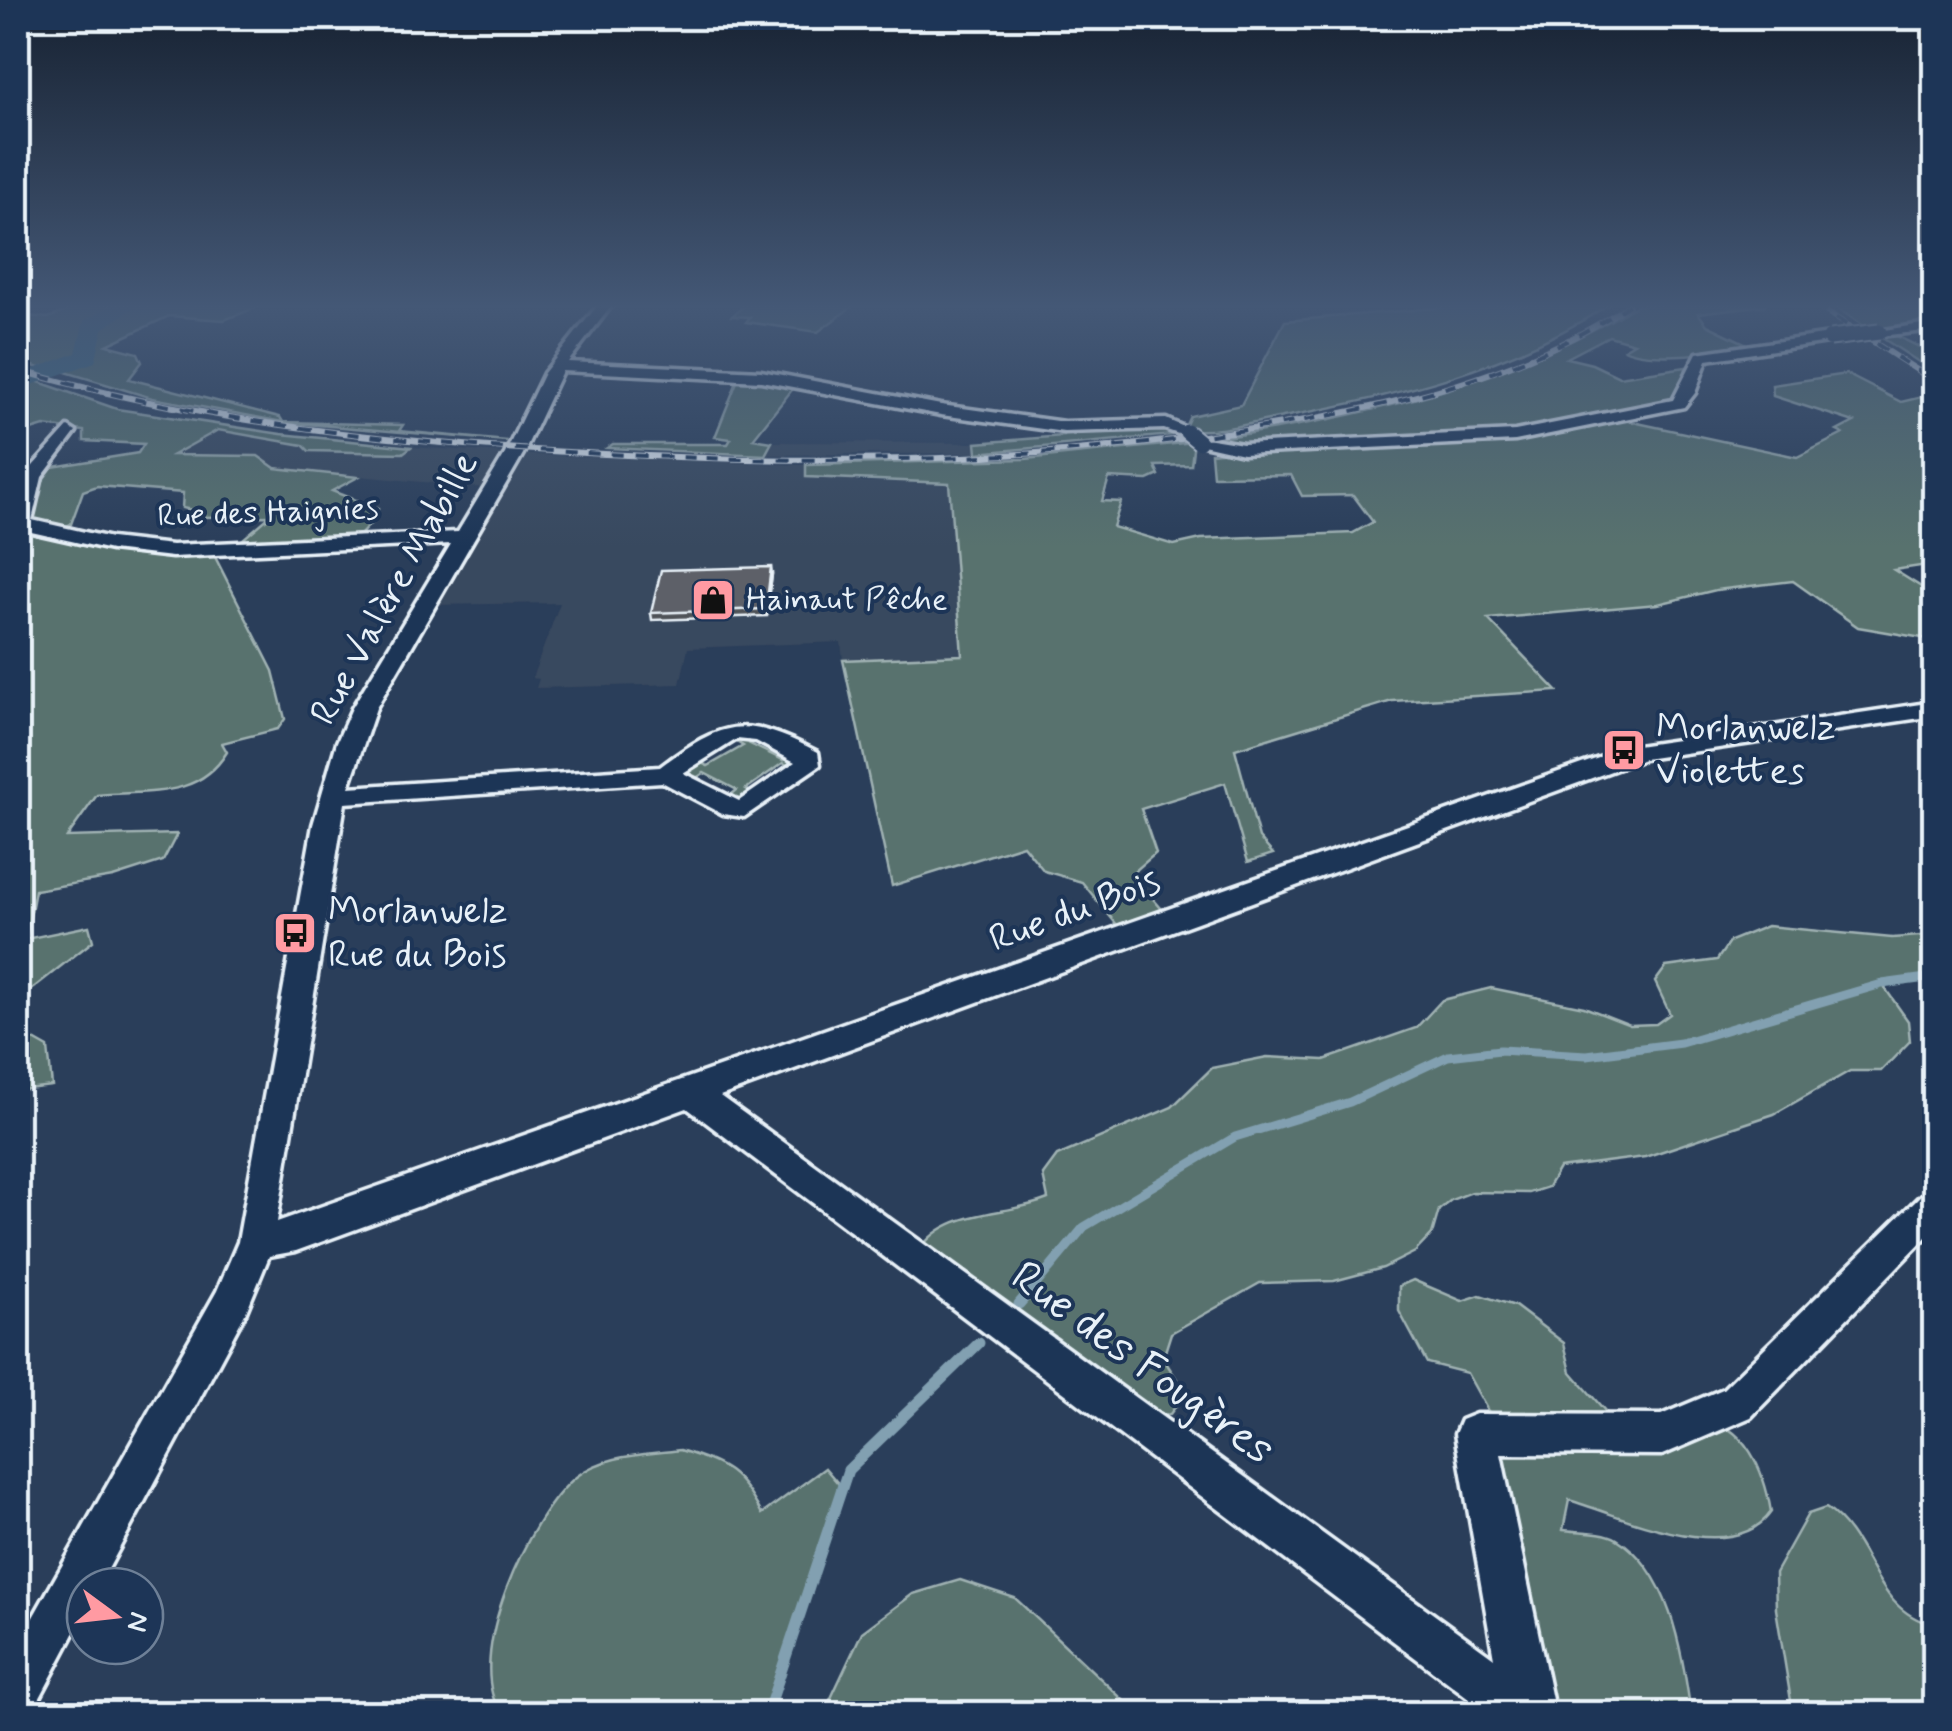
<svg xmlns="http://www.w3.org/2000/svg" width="1952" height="1731" viewBox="0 0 1952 1731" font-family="Mynerve,sans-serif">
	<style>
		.built { fill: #39485e }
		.green { fill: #58726e; stroke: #a0b2b3; stroke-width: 2.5 }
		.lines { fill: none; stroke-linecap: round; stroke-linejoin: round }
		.stream-far1 { stroke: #82a0b1; stroke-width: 9 }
		.stream { stroke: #82a0b1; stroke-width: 11 }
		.river { fill: #3e6a82; fill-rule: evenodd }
		.minor-casing { stroke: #e8f1f8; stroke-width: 7 }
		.minor { fill: #1d3557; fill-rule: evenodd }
		.rail-casing { stroke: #e8f1f8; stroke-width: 6 }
		.rail { stroke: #1d3557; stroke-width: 4; stroke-dasharray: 12; stroke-linecap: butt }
		.minor-bridge-casing { stroke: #e8f1f8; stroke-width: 19; stroke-linecap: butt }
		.minor-bridge { stroke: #1d3557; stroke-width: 15 }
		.wall { fill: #505359; stroke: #e8f1f8; stroke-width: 2.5 }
		.shaded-wall { fill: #414449; stroke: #e8f1f8; stroke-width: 2.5 }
		.building { fill: #5d6168; stroke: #e8f1f8; stroke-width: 2.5 }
		.labels { text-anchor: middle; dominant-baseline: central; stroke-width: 8; stroke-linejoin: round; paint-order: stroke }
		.far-street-label { font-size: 32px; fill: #e8f1f8; stroke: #1d3557 }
		.far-poi-label { font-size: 32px; fill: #e8f1f8; stroke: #1d3557; text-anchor: start }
		.street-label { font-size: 38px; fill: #e8f1f8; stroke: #1d3557 }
		.poi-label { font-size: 38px; fill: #e8f1f8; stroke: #1d3557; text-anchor: start }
		.near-street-label { font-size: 45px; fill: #e8f1f8; stroke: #1d3557 }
	</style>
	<rect width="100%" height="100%" fill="#2a3e5a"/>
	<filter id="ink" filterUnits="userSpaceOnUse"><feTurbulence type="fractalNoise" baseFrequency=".01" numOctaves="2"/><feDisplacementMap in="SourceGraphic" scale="20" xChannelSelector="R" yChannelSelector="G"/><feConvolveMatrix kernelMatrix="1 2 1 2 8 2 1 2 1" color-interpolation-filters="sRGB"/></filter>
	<g filter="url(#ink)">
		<g class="built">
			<polygon points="218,430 303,445 310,451 402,453 411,447 505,453 485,488 275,468 258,456 172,456"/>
			<polygon points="772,442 976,443 977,453 765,455"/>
			<polygon points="514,454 806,465 807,477 856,477 858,482 949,482 962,655 843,660 841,642 688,648 680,684 536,688 539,679 532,678 560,603 431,605"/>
		</g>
		<g class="green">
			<polygon points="83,305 263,305 224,320 169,316 107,345 138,353 142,362 129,379 280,417 283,422 403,425 399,431 507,441 283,422 152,398 62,371 90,355 39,368 18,361 18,315 48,318"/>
			<polygon points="745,305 854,305 818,332 746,322 750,317 732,316"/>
			<path d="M1470 305H1608C1510 369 1396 396 1283 417 1252 423 1215 434 1184 429L1190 416 1241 405 1285 321Z"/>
			<path d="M1638 305H1766L1698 313 1707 325 1753 347C1723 352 1649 362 1624 349L1634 343 1609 336 1567 358 1592 364 1619 377 1686 367 1683 385 1687 396 1614 418 1797 457 1843 434 1837 431 1854 422 1773 396 1772 385 1846 374 1901 402 1934 394V564L1894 570 1934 595V607L1929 609 1934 614V640L1858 627 1793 581 1716 590 1658 604 1488 619 1557 691 1392 701 1235 749 1259 838 1273 854 1248 862 1225 783 1141 809 1156 853 1135 871V878L1167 915 1122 931 1082 882 1044 871 1023 845 892 886 843 660 962 655 949 483 806 477V465L1025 459 1194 442 1191 465 1155 466 1159 475 1148 480 1109 478 1102 501 1121 502 1113 527 1174 545 1201 539 1353 533 1373 522 1353 495 1302 496 1291 475 1213 476 1211 453 1238 450 1204 440C1358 419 1503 386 1638 305Z"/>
			<polygon points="1832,305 1934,305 1934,326 1888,332 1934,354 1934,372"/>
			<polygon points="740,374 799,381 753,439 772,442 765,455 607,448 613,444 728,444 731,439 715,437"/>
			<polygon points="33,380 117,409 281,434 411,447 403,453 309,451 303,445 218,430 173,455 258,456 275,468 358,477 332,491 378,509 376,518 358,537 236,545 270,516 199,517 198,511 182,508 183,493 97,486 83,491 71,524 60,529 18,521 18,482 41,480 46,468 138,453 144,444 84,441 84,431 44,426 18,434 18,386"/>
			<polygon points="1167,426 1183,434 977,453 976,443 1074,435 1078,428"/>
			<path d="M18 523 84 538 214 555 273 671 285 719 278 729 222 743 227 752C198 800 147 790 97 795L67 837 177 834 163 861 113 877 35 890 26 939 89 926 93 941 18 1000Z"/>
			<polygon points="757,738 750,744 783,760 794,753 803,758 796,769 783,763 746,789 755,795 743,803 727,798 737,790 704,773 693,780 682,774 697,761 708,766 743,746 732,739"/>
			<path d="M1767 926 1892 938 1934 935V977L1882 984 1908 1021 1910 1041 1881 1071H1850L1774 1114 1645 1157 1559 1168 1548 1187 1529 1193 1472 1192 1451 1200 1439 1210 1432 1234 1415 1252 1383 1268 1334 1281 1260 1283 1171 1333 1163 1358 1178 1381 1179 1402 1170 1414 1149 1420 915 1258C940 1207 1001 1218 1048 1199L1043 1175 1057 1156 1172 1107 1212 1068 1267 1057 1324 1060 1416 1028 1442 1000 1491 988 1584 1007 1630 1025 1656 1024 1670 1014 1655 982 1666 967 1717 960 1730 941Z"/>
			<polygon points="18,1031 48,1048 52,1086 18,1090"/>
			<path d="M1413 1280 1462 1301 1480 1295 1515 1306 1564 1343 1571 1372 1628 1437C1650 1432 1675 1422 1698 1421 1746 1419 1765 1475 1771 1512 1732 1569 1617 1514 1569 1500L1563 1530C1579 1532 1604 1531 1617 1539 1672 1573 1682 1655 1691 1713L1531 1714 1483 1472 1502 1456 1515 1435 1488 1411 1467 1373 1427 1363 1399 1311V1286Z"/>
			<path d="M680 1450C727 1465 738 1471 762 1514L825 1468 842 1488 767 1713H501C462 1659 529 1515 576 1477 605 1454 645 1455 680 1450Z"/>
			<path d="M1826 1508C1873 1539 1872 1611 1934 1625V1713H1793L1776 1609 1775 1573 1808 1514Z"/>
			<polygon points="960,1580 1015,1598 1137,1713 824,1713 862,1632 913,1594"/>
		</g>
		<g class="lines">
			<polyline class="stream-far1" points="1034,1287 1084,1227 1235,1137 1350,1102 1448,1056 1500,1050 1587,1055 1681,1043 1882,984 1934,977"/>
			<g class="stream">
				<polyline points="1019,1304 1036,1284"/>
				<polyline points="767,1714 848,1470 979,1343"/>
			</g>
			<polygon class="river" points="112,305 137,305 103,329 95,362 18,390 18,375 76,353 84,321"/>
			<g class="minor-casing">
				<g id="minor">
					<path d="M598 305H612L568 362 761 371 941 405 1064 422 1166 419 1195 432 1187 437 1164 429 1064 432 941 415 761 381 562 371 523 454 376 708 349 787 660 767C724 719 746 715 818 752L820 765 744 817 723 814 662 782 345 803 277 1222 1630 747 1934 702V716L1644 759 720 1096 1494 1658 1455 1434 1461 1420 1476 1414 1661 1415 1723 1389 1921 1195 1934 1191V1229L1751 1417 1662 1455 1501 1454 1555 1714H1490L687 1108 296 1251 269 1256 246 1312 99 1586H85V1613L35 1707 18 1714V1644L217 1291 238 1242 313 825 337 742 352 708 451 544 172 557 111 550 18 529 24 476 68 427 76 432 42 477 32 520 111 538 172 545 458 532 505 454 544 373ZM737 739 756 741 795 762 739 801 683 773Z"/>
					<polygon points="1934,322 1934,330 1879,336 1872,332"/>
					<polygon points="1830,334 1837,338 1835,341 1707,360 1695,393 1684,407 1515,441 1243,454 1190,442 1199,437 1243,444 1515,431 1673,400 1697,353"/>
				</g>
			</g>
			<use href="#minor" class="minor"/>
			<g class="rail-casing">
				<g id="rail">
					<polyline points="1816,305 1934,381"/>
					<path d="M18 370C211 425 406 444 605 454 825 465 1046 463 1264 427 1393 406 1519 378 1629 305"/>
				</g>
			</g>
			<use href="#rail" class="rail"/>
			<g class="minor-bridge-casing">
				<g id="minor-bridge">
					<polyline points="1830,338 1879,332"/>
					<polyline points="1187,432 1199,442"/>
				</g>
			</g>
			<use href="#minor-bridge" class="minor-bridge"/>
		</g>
		<polygon class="wall" points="772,574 767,616 652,620 651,613"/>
		<polygon class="shaded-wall" points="771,567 772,574 767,616 766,609"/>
		<polygon class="building" points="771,567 766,609 651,613 661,570"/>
	</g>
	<linearGradient id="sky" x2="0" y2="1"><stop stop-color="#172232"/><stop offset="0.56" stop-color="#445876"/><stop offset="1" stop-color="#445876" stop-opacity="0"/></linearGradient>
	<rect width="1952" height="547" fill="url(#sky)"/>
	<defs>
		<g id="shop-square" transform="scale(2.25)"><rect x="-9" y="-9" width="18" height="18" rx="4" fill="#ff9aa2" stroke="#1d3557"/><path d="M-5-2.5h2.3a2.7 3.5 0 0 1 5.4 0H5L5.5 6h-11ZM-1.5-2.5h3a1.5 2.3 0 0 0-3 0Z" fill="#111"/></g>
		<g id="bus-square" transform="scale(2.25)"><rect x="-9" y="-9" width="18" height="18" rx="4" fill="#ff9aa2" stroke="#1d3557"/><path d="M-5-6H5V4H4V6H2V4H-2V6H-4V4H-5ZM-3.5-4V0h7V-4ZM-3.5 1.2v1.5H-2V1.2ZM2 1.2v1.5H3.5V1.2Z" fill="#111"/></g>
	</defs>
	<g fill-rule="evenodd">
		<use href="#shop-square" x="713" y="600"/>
		<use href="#bus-square" x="1624" y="750"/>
		<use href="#bus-square" x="295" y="933"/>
	</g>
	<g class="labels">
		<g class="far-street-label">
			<text transform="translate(268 513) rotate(-2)">Rue des Haignies</text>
		</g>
		<g class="far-poi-label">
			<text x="746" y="600">Hainaut Pêche</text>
		</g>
		<g class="street-label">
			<text transform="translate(395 589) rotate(-61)">Rue Valère Mabille</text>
			<text transform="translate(1075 911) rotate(-20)">Rue du Bois</text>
		</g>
		<g class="poi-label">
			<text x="1656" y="728">Morlanwelz<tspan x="1656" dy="44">Violettes</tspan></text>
			<text x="328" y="911">Morlanwelz<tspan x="328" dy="44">Rue du Bois</tspan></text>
		</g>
		<g class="near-street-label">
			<text transform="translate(1142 1364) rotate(36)">Rue des Fougères</text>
		</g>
	</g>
	<rect width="1952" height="1731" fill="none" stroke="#1d3557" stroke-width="60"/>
	<rect x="30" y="30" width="1892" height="1671" fill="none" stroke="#e8f1f8" stroke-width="4" filter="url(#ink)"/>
	<g transform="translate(115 1616) rotate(105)"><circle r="48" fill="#1d3557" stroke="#6e8097" stroke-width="2.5"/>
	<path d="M0-8L18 38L0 25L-18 38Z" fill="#ff9aa2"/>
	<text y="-15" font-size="28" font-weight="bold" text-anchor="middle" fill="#e8f1f8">N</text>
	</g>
</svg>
